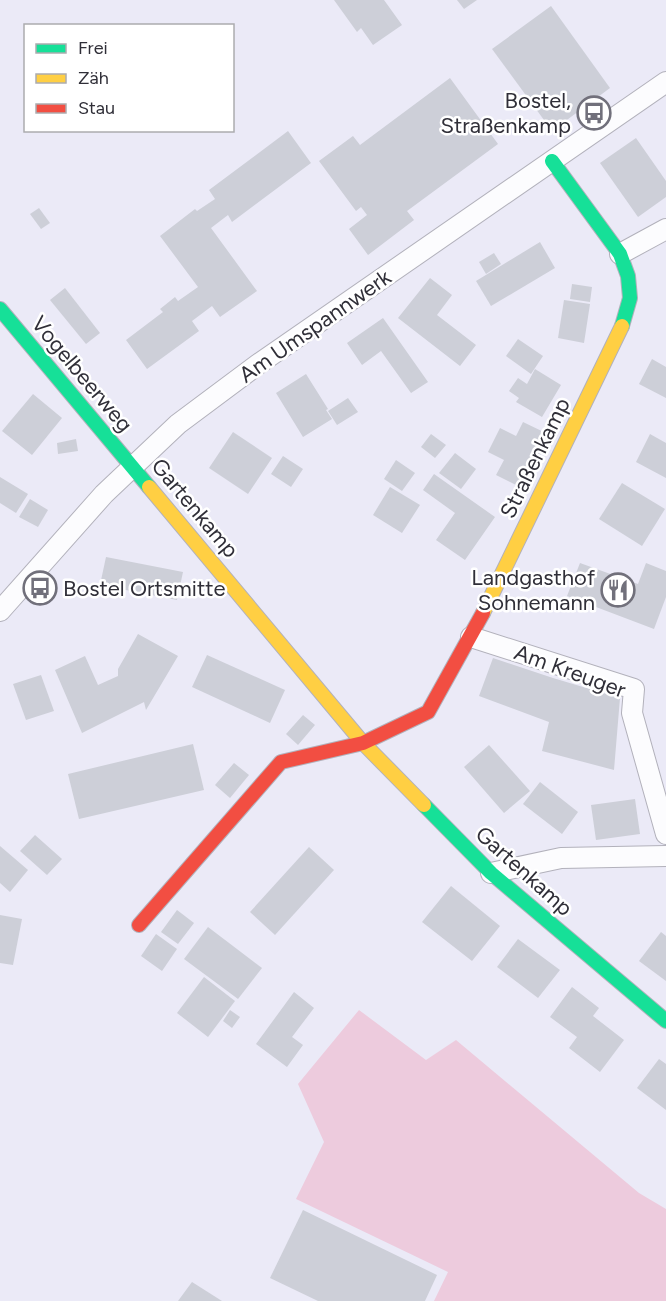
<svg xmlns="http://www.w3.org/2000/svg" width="666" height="1301" viewBox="0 0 666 1301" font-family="Figtree,sans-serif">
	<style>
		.green { fill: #edcbdd }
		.building { fill: #cdcfd8 }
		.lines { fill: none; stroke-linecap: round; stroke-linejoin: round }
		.street-casing { stroke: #b2b1bb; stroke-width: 22 }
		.fast-casing { stroke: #b2b1bb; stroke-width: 16 }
		.slow-casing { stroke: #b2b1bb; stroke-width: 16 }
		.jam-casing { stroke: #b2b1bb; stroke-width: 16 }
		.street { stroke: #fcfcfe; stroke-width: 20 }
		.fast { stroke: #16e098; stroke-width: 14 }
		.slow { stroke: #ffcf43; stroke-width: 14 }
		.jam { stroke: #f24e42; stroke-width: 14 }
		.labels { text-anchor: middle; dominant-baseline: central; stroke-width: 5; stroke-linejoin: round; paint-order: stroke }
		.poi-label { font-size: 22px; fill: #302f38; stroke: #fff; text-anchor: end }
		.street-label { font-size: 22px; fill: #302f38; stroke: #fff }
	</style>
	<rect width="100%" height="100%" fill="#ebeaf7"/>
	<polygon class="green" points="359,1010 426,1060 456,1040 639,1193 666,1209 666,1301 434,1301 448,1272 296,1199 324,1142 298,1084"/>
	<g class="building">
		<polygon points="334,0 384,0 402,25 373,45 361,28 357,32"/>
		<polygon points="457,0 477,0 464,9"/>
		<polygon points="551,6 610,88 552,131 492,49"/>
		<polygon points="450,78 498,144 407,211 414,220 368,255 349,229 367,215 361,207 356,211 319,161 353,136 360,145"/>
		<polygon points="288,131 311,163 232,222 228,215 211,228 257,291 220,317 212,306 192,321 199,331 147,369 126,340 163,312 160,309 175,297 178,301 198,287 160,236 195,209 197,211 215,199 209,190"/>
		<polygon points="636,138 666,181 666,197 638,217 600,163"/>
		<polygon points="39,208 50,223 41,229 30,214"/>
		<polygon points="540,242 555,268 491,306 476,281"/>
		<polygon points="494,253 501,264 486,274 479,262"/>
		<polygon points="430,278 452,295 437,315 476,345 460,366 398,318"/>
		<polygon points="572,284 592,287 590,302 570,299"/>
		<polygon points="65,288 100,333 86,344 50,300"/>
		<polygon points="564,300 590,304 584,343 558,338"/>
		<polygon points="383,318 428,382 411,393 381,351 362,365 347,343"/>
		<polygon points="518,339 543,356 531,374 506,356"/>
		<polygon points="652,359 666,367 666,398 639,384"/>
		<polygon points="535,369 561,385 542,417 516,402 519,398 509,391 518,378 527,384"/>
		<polygon points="306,374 328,409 326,410 332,419 303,437 276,393"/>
		<polygon points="33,394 62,418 32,455 2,431"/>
		<polygon points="348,398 358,412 337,425 328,411"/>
		<polygon points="523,422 550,435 524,489 496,475 504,460 488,452 500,428 516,436"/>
		<polygon points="233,432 272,458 248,494 209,468"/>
		<polygon points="431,434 446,445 435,458 421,447"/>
		<polygon points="650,434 666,443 666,478 636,462"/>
		<polygon points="76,439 78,451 58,454 57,443"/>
		<polygon points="455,453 476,469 461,489 439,473"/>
		<polygon points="283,456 303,469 291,487 271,474"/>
		<polygon points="396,460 415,473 402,491 384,479"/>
		<polygon points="434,474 495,517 465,560 436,540 455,513 423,490"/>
		<polygon points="0,477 28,494 16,513 0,503"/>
		<polygon points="622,483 665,509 642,546 599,519"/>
		<polygon points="390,487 420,505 402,533 373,515"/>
		<polygon points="30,499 48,510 38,527 19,517"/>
		<polygon points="106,557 183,572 177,600 100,585"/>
		<polygon points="580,563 638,584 646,563 666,571 666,597 654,629 567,596"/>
		<polygon points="138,634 178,656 146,710 144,702 82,733 55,670 85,656 98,685 118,676 118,669"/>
		<polygon points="207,655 285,690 270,723 192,687"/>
		<polygon points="493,658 553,678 620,698 614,770 542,751 549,722 479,696"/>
		<polygon points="41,675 54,711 26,720 13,684"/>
		<polygon points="303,715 315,725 298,745 286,734"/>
		<polygon points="193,744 204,790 79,819 68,774"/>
		<polygon points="489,745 530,791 504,813 464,767"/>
		<polygon points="234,763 249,775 230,798 215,785"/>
		<polygon points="540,782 578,812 562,834 523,804"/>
		<polygon points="635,799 640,834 596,840 591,805"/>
		<polygon points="35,835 62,859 47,875 20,851"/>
		<polygon points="0,846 28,870 10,892 0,883"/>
		<polygon points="309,847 334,870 275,935 250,912"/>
		<polygon points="451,886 500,926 472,961 422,922"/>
		<polygon points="177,910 194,923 178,944 161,932"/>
		<polygon points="0,915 22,919 13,965 0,963"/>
		<polygon points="208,927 262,968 238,999 184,959"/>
		<polygon points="661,932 666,936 666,981 639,961"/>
		<polygon points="156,934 177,949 162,971 141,956"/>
		<polygon points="518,939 560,970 538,998 497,967"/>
		<polygon points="204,977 235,1001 208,1037 177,1013"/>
		<polygon points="572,987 599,1008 593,1016 624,1040 600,1072 569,1048 577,1037 550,1017"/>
		<polygon points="294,992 314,1008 292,1037 303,1045 287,1067 256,1044"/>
		<polygon points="230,1010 240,1017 232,1028 223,1021"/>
		<polygon points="659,1059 666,1064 666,1110 637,1088"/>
		<polygon points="303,1210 437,1275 425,1301 318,1301 270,1278"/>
		<polygon points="192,1282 222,1301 178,1301"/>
	</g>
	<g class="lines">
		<g class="street-casing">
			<g id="street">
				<polyline points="620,254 666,229"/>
				<polyline points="0,611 104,494 178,424 257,365 666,82"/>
				<polyline points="471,637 634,689 632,713 666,834"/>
				<polyline points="491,873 561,858 666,856"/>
			</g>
		</g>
		<g class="fast-casing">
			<g id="fast">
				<polyline points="552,161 620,254 628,276 630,298 622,326"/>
				<polyline points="0,309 149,487"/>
				<polyline points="424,805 491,873 666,1021"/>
			</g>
		</g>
		<g class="slow-casing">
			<g id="slow">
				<polyline points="149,487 363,743 424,805"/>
				<polyline points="483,613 622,326"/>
			</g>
		</g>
		<g class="jam-casing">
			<polyline id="jam" points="139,925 281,762 363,743 428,712 483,613"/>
		</g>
		<use href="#street" class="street"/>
		<use href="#fast" class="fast"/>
		<use href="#slow" class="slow"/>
		<use href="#jam" class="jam"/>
	</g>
	<defs>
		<g id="bus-ring" transform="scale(1.725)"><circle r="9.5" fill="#fff" stroke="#71707b" stroke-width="1.5"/><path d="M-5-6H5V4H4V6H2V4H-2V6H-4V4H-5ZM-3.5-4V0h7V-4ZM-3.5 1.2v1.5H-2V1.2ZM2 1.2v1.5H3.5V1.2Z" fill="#71707b"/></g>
		<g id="restaurant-ring" transform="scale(1.725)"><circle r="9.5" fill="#fff" stroke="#71707b" stroke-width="1.5"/><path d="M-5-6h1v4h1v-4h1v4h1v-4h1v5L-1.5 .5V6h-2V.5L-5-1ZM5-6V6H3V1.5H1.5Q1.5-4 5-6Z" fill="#71707b"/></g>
	</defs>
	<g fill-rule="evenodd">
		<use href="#bus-ring" x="594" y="113"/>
		<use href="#bus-ring" x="40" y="588"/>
		<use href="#restaurant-ring" x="618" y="590"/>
	</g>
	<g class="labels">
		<g class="poi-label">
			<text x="571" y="100">Bostel,<tspan x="571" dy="25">Straßenkamp</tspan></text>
			<text x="595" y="577">Landgasthof<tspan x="595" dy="25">Sohnemann</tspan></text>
			<text x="63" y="588" text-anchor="start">Bostel Ortsmitte</text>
		</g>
		<g class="street-label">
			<text transform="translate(315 326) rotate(-35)">Am Umspannwerk</text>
			<text transform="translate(82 374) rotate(50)">Vogelbeerweg</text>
			<text transform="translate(535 458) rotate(-64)">Straßenkamp</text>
			<text transform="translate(195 508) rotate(50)">Gartenkamp</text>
			<text transform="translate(570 671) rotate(20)">Am Kreuger</text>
			<text transform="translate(524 871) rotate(42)">Gartenkamp</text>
		</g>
	</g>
	<rect x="24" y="24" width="210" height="108" fill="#ffffff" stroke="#acacaf" stroke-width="1.5"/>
	<rect x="36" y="44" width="30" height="9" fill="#16e098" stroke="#acacaf" stroke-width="1.5"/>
	<text x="78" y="54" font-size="18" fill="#302f38">Frei</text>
	<rect x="36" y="74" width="30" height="9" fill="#ffcf43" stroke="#acacaf" stroke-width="1.5"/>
	<text x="78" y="84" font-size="18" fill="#302f38">Zäh</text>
	<rect x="36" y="104" width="30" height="9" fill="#f24e42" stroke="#acacaf" stroke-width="1.5"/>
	<text x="78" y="114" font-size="18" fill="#302f38">Stau</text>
</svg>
